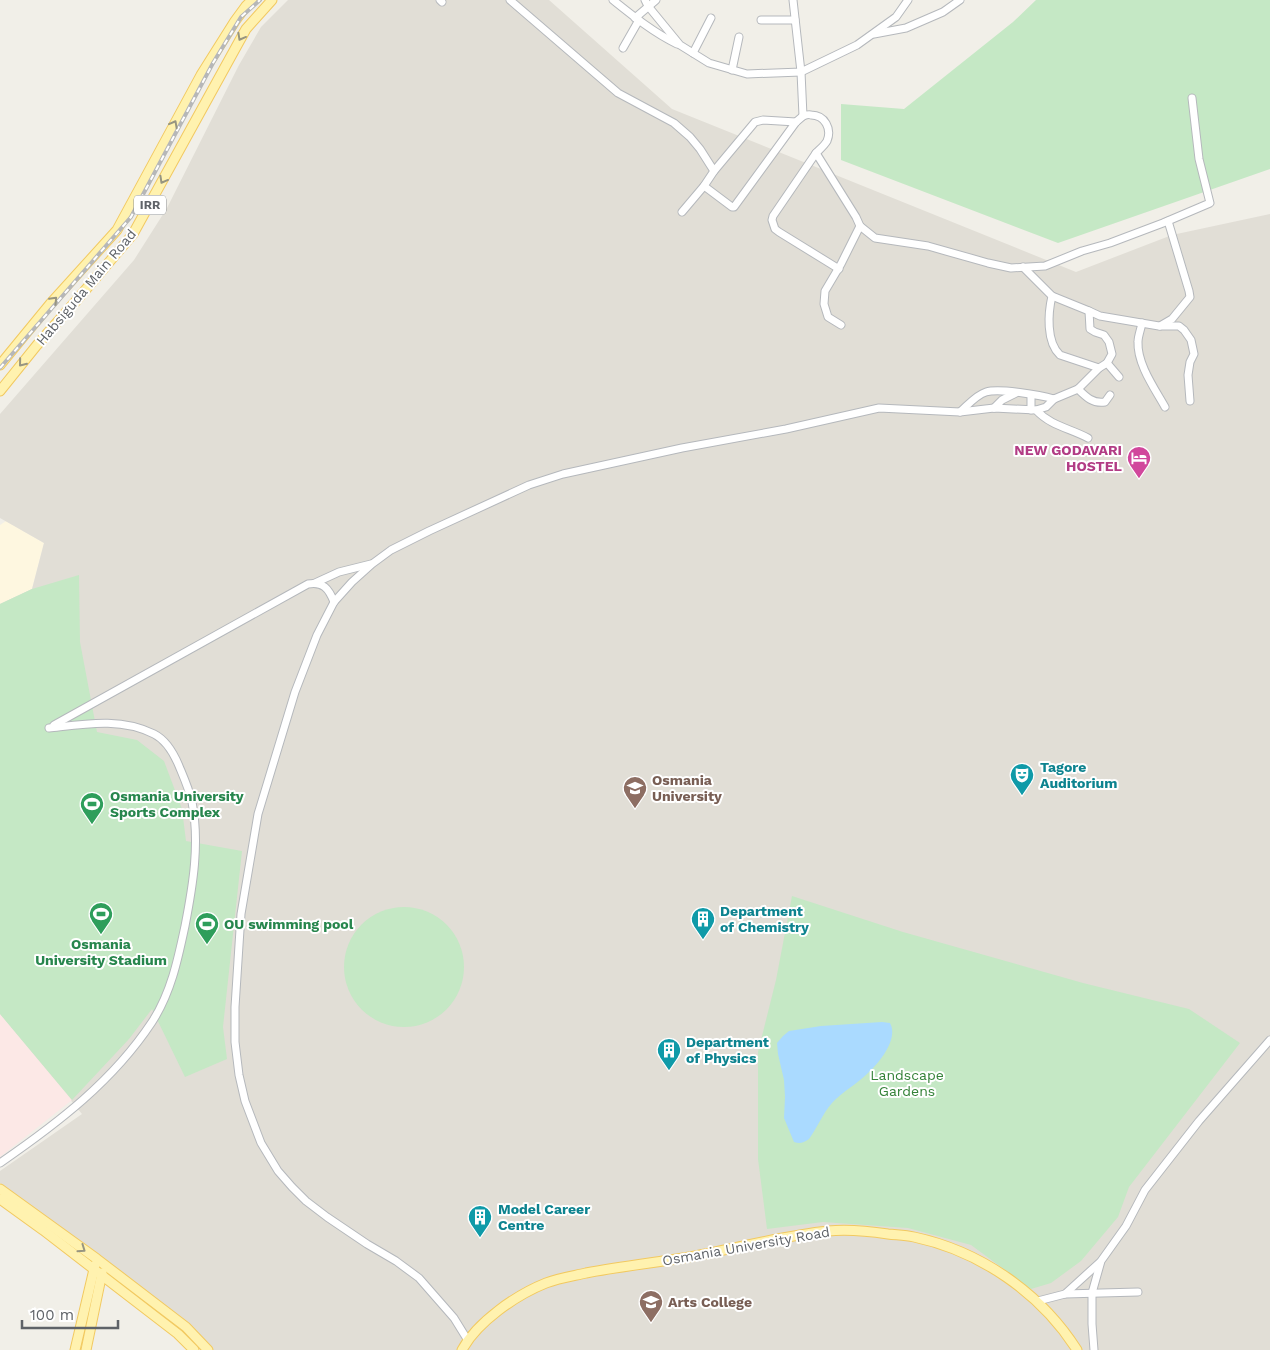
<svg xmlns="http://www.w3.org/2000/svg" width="1270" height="1350" viewBox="0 0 1270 1350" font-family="'Work Sans',sans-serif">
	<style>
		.commercial { fill: #fef7e0 }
		.education { fill: #e1ded6 }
		.medical { fill: #fce8e6 }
		.green { fill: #c5e8c5 }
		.water { fill: #aadaff }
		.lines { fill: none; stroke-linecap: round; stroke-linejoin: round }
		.minor-casing { stroke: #b5b8bc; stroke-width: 9 }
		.major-casing { stroke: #f2c960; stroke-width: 11 }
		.minor { stroke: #fff; stroke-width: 7 }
		.major { stroke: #fff2af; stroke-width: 9 }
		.rail-casing { stroke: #b6b7b8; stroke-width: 4 }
		.rail { stroke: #fff; stroke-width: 2; stroke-dasharray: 5.5; stroke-linecap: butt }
		.oneway { stroke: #979581 }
		.labels { text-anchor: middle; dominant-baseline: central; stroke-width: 4; stroke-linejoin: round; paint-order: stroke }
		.shield { fill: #fff; stroke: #8f9295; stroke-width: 1 }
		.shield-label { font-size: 12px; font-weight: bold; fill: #5f6368 }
		.street-label { font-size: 14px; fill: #5f6368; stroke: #fff }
		.hotel-label { font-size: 14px; font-weight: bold; fill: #b23c85; stroke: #fff; text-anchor: end }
		.culture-label { font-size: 14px; font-weight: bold; fill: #0d838f; stroke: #fff; text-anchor: start }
		.education-label { font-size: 14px; font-weight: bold; fill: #785e54; stroke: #fff; text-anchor: start }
		.leisure-label { font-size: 14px; font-weight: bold; fill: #27864d; stroke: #fff; text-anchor: start }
		.park-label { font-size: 14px; fill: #348238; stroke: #fff }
	</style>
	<rect width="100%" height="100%" fill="#f1efe8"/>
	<polygon class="commercial" points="6,521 44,543 32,589 0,604 0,525"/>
	<polygon class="education" points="288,0 549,0 672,109 1076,272 1172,235 1270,214 1270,1350 201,1350 79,1241 0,1183 0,1171 82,1114 0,1014 0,604 32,589 44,543 0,518 0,414 134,260 167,208 239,65 261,27"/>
	<polygon class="medical" points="0,1014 72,1100 0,1157"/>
	<g class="green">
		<polygon points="1036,0 1270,0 1270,169 1058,243 841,160 841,104 904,109 1013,22"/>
		<polygon points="79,575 80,642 97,732 137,740 164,761 182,809 186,841 242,851 223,1027 227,1059 185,1077 152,1009 129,1039 72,1100 0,1014 0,604 32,589"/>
		<polygon points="792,896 903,932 1083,983 1189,1009 1240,1043 1129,1187 1118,1217 1081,1261 1051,1283 1031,1289 971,1245 908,1228 823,1222 767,1229 758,1159 758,1052 776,980"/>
		<circle cx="404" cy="967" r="60"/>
	</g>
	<path class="water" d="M882 1022 890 1023C899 1039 879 1063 868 1073 857 1084 842 1092 832 1103 823 1113 817 1128 809 1139 803 1143 800 1144 794 1142L784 1118 785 1097 784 1080 778 1054 777 1043 783 1036 789 1031 821 1026Z"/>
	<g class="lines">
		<g class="minor-casing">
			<g id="minor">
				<polyline points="440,0 442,2"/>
				<polyline points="510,0 618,93 674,123 690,137 700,149 714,171 704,186 682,212"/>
				<path d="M613 0C633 16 654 33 677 44"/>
				<polyline points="645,0 648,6 680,45 709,63 747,74 801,72 857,45 896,17 908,0"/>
				<path d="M793 0 801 72 803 116C806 115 809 114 811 115 825 115 832 129 827 141 824 146 820 149 816 153L856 217 860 226 875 238 928 246 988 263 1011 268 1045 266 1082 251 1110 243 1163 223 1210 203 1199 159 1192 98"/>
				<polyline points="635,18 656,0"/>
				<polyline points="761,20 795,20"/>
				<polyline points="874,34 906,28 943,12 960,0"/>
				<polyline points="623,48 639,20"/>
				<polyline points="693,53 711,18"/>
				<polyline points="732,70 739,37"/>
				<polyline points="816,153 773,216 772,220 775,229 779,232 839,269"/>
				<polyline points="714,171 755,122 763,120 796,122"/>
				<polyline points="704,186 732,207 734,207 796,122 803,116"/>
				<path d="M1023 267 1052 296C1048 313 1046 342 1060 355L1099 368"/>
				<polyline points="1052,296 1089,311"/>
				<path d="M1142 323C1141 329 1138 336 1138 342 1137 364 1155 389 1165 407"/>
				<polyline points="841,325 828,317 824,304 825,291 841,264 860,226"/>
				<polyline points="1160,326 1172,319 1190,297 1189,291 1168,221"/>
				<polyline points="1107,363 1119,377"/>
				<path d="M1078 389C1086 397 1093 404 1105 402L1110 395"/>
				<polyline points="1031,395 1031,410"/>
				<polyline points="994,408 1002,400 1016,393"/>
				<polyline points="1036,410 1046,407 1054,399"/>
				<path d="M960 412C968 405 976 395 986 392 999 388 1040 395 1054 399L1078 389 1099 368 1107 363 1112 354 1109 342 1104 335 1095 332 1090 329 1089 311 1100 316 1159 326H1179L1184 330 1191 340 1194 354 1190 362 1188 375 1190 401"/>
				<polyline points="315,583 339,572 371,564"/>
				<path d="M54 725 308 584C323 581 329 589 334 602"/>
				<path d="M0 1163C58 1123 113 1081 152 1022 171 993 178 959 185 926 193 885 200 843 192 802 189 789 184 778 179 766 174 754 166 740 154 734 121 717 84 724 49 728"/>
				<polyline points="1065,1294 1138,1292"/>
				<polyline points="1038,1301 1065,1294 1099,1263"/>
				<path d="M467 1339 454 1318 419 1278 396 1261 367 1244 327 1217 306 1201 292 1187 278 1171 261 1143 245 1101 239 1075 235 1042V1007L241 914 258 814 295 692 317 635 334 602 352 582 372 564 391 550 429 531 529 485 563 474 682 448 786 429 879 408 960 412 994 408 1036 410C1051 426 1069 428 1088 438"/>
				<polyline points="1094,1350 1092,1324 1092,1293 1101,1261 1126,1226 1145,1190 1199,1121 1270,1040"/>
			</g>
		</g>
		<g class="major-casing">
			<g id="major">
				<polyline points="0,365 50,304 117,230 201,75 235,21 246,6 252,0"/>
				<polyline points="0,391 37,345 76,301 133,234 246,29 272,0"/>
				<polyline points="0,1189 97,1259 186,1327 208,1350"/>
				<polyline points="0,1199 43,1230 178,1334 194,1350"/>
				<polyline points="75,1350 95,1265"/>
				<polyline points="86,1350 102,1273"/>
				<path d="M462 1350C477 1322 516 1295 546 1283 559 1278 573 1276 586 1273 618 1267 651 1263 683 1258 731 1250 779 1236 828 1231 848 1229 868 1231 888 1234 896 1235 905 1235 914 1237 980 1251 1041 1293 1077 1350"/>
			</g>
		</g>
		<use href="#minor" class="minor"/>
		<use href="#major" class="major"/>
		<g class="rail-casing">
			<polyline id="rail" points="0,368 131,217 213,63 241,17 260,0"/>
		</g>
		<use href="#rail" class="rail"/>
	</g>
	<defs><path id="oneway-chevron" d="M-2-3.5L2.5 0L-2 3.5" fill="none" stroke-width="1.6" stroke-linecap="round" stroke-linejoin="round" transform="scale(1.25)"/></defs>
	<g class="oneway">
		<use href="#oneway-chevron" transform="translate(241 37) rotate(119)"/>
		<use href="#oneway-chevron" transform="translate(174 124) rotate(-62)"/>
		<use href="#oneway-chevron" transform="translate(163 180) rotate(119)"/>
		<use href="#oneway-chevron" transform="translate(54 300) rotate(-47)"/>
		<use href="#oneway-chevron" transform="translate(22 363) rotate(129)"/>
		<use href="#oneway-chevron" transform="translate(82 1249) rotate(35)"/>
	</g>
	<defs>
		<g id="hotel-pin" transform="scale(1.25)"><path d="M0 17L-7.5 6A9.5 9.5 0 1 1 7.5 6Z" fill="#d1479c" stroke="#fff"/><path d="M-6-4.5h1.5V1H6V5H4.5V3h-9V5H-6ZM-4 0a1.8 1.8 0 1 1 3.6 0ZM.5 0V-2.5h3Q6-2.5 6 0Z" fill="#fff"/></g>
		<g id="theatre-pin" transform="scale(1.25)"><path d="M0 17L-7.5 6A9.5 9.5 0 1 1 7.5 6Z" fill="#0f9aa8" stroke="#fff"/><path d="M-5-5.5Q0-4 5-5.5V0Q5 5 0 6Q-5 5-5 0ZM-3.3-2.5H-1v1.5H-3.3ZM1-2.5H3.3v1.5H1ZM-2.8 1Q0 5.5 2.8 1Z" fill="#fff"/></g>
		<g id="university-pin" transform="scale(1.25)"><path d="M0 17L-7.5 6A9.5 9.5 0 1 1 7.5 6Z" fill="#8d6e63" stroke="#fff"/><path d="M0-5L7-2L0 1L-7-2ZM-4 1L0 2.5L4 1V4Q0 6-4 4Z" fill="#fff"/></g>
		<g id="stadium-pin" transform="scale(1.25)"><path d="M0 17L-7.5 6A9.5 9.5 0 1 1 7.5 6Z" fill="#2e9e5b" stroke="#fff"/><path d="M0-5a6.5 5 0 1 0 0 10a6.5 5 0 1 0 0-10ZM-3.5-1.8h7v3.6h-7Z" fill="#fff"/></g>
		<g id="building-pin" transform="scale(1.25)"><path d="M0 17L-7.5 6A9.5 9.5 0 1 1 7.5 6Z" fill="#0f9aa8" stroke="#fff"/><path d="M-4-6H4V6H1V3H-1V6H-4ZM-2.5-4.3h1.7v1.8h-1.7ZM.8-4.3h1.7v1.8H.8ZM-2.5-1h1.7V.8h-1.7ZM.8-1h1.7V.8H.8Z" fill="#fff"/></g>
	</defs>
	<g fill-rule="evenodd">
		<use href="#hotel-pin" x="1139" y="458"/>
		<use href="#theatre-pin" x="1022" y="775"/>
		<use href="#university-pin" x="635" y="788"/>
		<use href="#stadium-pin" x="92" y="804"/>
		<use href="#stadium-pin" x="101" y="914"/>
		<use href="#building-pin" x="703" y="919"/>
		<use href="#stadium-pin" x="207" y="924"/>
		<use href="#building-pin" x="669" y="1050"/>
		<use href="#building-pin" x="480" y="1217"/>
		<use href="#university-pin" x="651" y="1302"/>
	</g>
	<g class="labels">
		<rect class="shield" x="134" y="195.5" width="32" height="19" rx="4"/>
		<g class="shield-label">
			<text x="150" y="205">IRR</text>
		</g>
		<g class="street-label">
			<text transform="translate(86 287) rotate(-50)">Habsiguda Main Road</text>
			<text transform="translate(746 1246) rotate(-10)">Osmania University Road</text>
		</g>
		<g class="hotel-label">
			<text x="1122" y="450">NEW GODAVARI<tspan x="1122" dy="16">HOSTEL</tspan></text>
		</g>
		<g class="culture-label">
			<text x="1040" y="767">Tagore<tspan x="1040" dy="16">Auditorium</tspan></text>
			<text x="720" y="911">Department<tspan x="720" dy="16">of Chemistry</tspan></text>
			<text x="686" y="1042">Department<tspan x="686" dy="16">of Physics</tspan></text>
			<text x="498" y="1209">Model Career<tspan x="498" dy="16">Centre</tspan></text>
		</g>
		<g class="education-label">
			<text x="652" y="780">Osmania<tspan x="652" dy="16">University</tspan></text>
			<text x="668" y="1302">Arts College</text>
		</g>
		<g class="leisure-label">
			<text x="110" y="796">Osmania University<tspan x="110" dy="16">Sports Complex</tspan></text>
			<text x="224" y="924">OU swimming pool</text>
			<text x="101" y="944" text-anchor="middle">Osmania<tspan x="101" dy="16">University Stadium</tspan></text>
		</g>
		<g class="park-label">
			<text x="907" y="1075">Landscape<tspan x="907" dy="16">Gardens</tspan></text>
		</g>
	</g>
	<path d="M22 1320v8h96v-8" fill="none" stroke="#5f6368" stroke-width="2.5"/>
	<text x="30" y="1320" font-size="15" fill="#5f6368" stroke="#ffffff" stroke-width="4" paint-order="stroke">100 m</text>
</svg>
